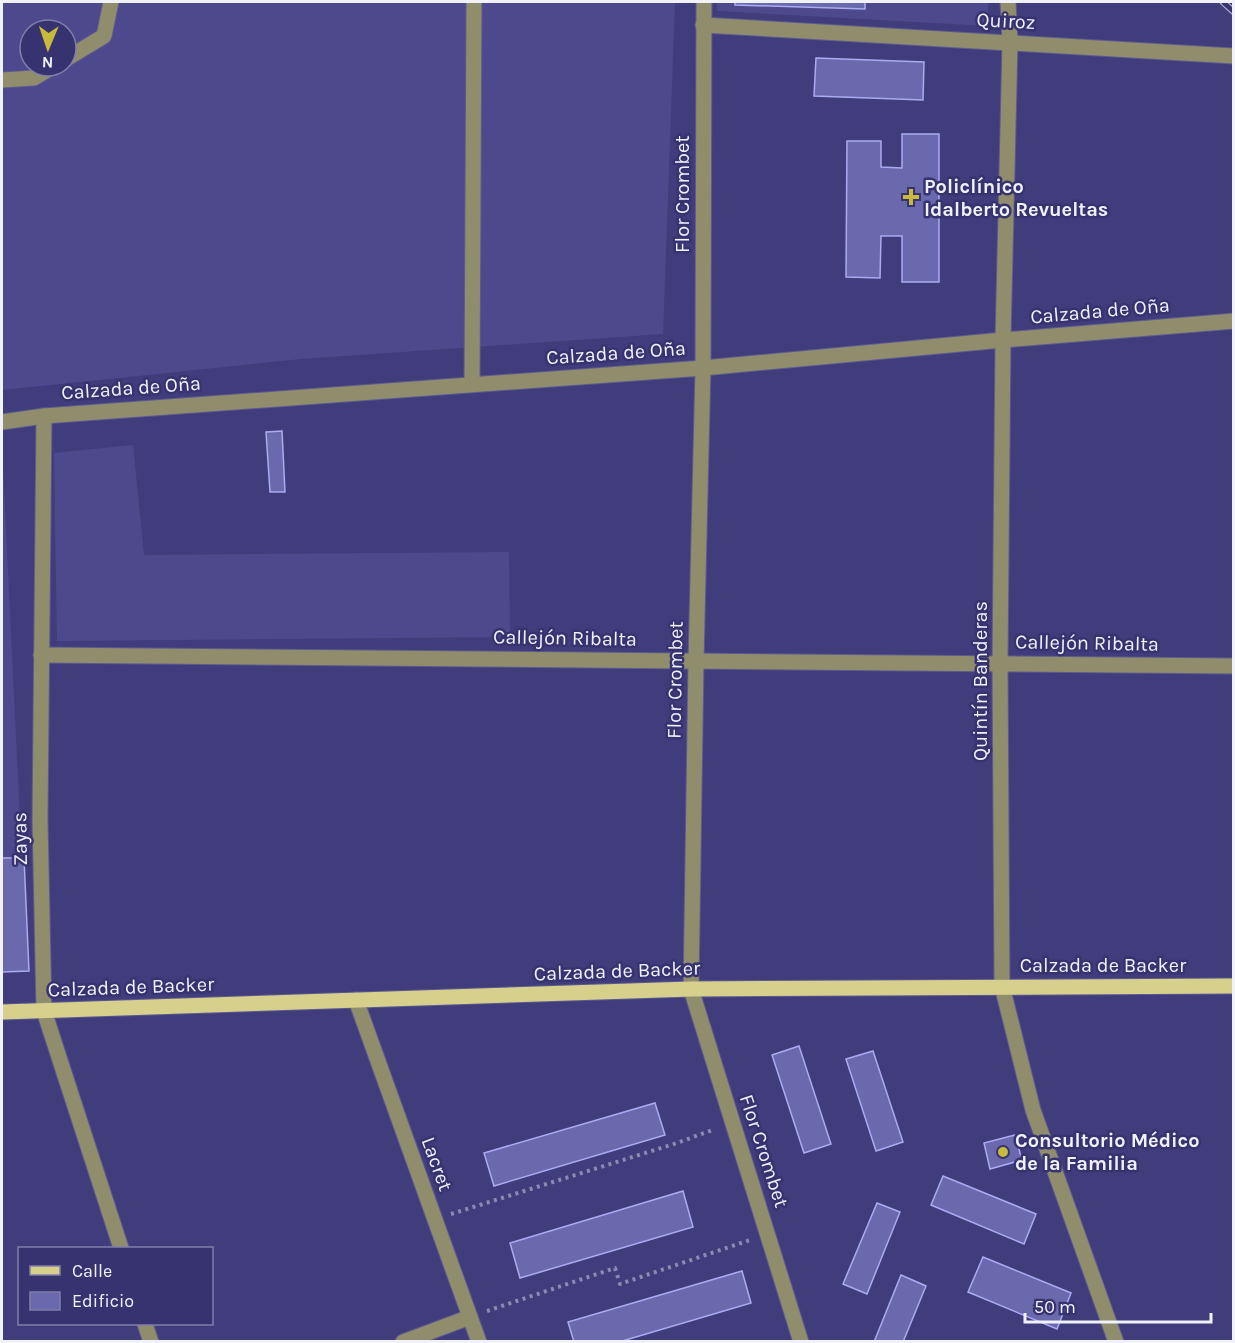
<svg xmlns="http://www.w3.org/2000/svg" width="1235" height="1343" viewBox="0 0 1235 1343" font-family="Karla,sans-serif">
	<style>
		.built { fill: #4e498d; fill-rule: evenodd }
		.building { fill: #6b69ad; stroke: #aaabf3; stroke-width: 1.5 }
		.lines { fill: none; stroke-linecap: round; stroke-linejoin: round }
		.minor-casing { stroke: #5d5a90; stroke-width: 17 }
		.major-casing { stroke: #5d5a90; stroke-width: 17 }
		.path { stroke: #8c8ab1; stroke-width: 4; stroke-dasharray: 3 4.5; stroke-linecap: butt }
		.minor { stroke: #8f8d6c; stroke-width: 15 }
		.major { stroke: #d7d08c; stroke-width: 15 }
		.rail-casing { stroke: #adacc9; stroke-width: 7 }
		.rail { stroke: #373270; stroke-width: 4.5; stroke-dasharray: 14; stroke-linecap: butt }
		.poi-dot { fill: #c8bb3b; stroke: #373270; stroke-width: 2 }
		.labels { text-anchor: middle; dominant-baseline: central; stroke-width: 5; stroke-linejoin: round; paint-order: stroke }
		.street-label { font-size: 20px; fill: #f1f1f9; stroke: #373270 }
		.poi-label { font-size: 20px; font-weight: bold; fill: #f1f1f9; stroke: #373270; text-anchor: start }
	</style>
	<rect width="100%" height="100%" fill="#413d7c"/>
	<g class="built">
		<path d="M2 2H675L663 334 301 359 2 390ZM30 30H66V66H30Z"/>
		<polygon points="717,2 988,2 988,26 717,11"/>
		<polygon points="133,445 144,555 509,552 510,637 57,641 54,453"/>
		<polygon points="3,466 27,966 2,967 2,467"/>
	</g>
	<g class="building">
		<polygon points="735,2 865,2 865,9 735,5"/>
		<polygon points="816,58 924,62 923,100 814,96"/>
		<polygon points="902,134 939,134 939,282 902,282 902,236 881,236 880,278 846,277 847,141 881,141 881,167 902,168"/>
		<polygon points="282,431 285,492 270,492 266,432"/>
		<polygon points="2,858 24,858 29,971 2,972"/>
		<polygon points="799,1046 831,1144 804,1153 772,1055"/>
		<polygon points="873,1051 903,1142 876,1151 846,1059"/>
		<polygon points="655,1103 665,1135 494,1186 484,1153"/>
		<polygon points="1015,1135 1022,1160 990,1169 984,1143"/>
		<polygon points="943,1176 1036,1214 1024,1244 931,1205"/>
		<polygon points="683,1191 693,1227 520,1278 510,1243"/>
		<polygon points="877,1203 900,1212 867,1294 843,1284"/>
		<polygon points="983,1257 1071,1293 1057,1329 968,1292"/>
		<polygon points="742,1271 751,1303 619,1342 574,1342 568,1322"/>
		<polygon points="901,1275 926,1286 903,1342 874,1342"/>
	</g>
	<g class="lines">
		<g class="minor-casing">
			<g id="minor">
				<polyline points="704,2 703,368 696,661 691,989 801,1342"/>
				<polyline points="1008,2 1010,42 1003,340 1000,663 1002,986 1033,1110 1116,1342"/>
				<polyline points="703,25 1234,56"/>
				<polyline points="66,59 104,36 111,2"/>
				<polyline points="2,80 34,78 54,66"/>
				<polyline points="472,384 474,2"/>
				<polyline points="44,416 40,819 44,1011 121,1248"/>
				<polyline points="2,422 44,416 703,368 1003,340 1234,321"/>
				<polyline points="41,655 1234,666"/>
				<polyline points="356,1000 479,1342"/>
				<polyline points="145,1324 151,1342"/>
				<polyline points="403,1342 470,1317"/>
			</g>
		</g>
		<g class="major-casing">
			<polyline id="major" points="2,1012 691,989 1234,986"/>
		</g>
		<g class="path">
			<polyline points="451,1214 677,1143 715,1129"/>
			<polyline points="487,1311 615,1268 620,1284 750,1240"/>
		</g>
		<use href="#minor" class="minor"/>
		<use href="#major" class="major"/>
		<g class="rail-casing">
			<polyline id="rail" points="1223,2 1234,12"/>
		</g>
		<use href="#rail" class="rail"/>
	</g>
	<g class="poi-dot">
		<path d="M908 188h6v6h6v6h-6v6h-6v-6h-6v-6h6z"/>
		<circle cx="1003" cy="1152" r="6"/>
	</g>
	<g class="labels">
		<g class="street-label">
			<text transform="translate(1006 21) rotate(3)">Quiroz</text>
			<text transform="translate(682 194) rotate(-90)">Flor Crombet</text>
			<text transform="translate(1100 311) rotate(-5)">Calzada de Oña</text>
			<text transform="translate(616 353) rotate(-4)">Calzada de Oña</text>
			<text transform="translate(131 388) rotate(-4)">Calzada de Oña</text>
			<text transform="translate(565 638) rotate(1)">Callejón Ribalta</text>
			<text transform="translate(1087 643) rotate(1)">Callejón Ribalta</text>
			<text transform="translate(675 680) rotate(-89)">Flor Crombet</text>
			<text transform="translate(980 681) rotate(-90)">Quintín Banderas</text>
			<text transform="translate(20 839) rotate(-91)">Zayas</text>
			<text x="1103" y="965">Calzada de Backer</text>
			<text transform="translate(617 971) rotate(-2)">Calzada de Backer</text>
			<text transform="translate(131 987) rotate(-2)">Calzada de Backer</text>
			<text transform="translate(764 1151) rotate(72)">Flor Crombet</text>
			<text transform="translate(437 1164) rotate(70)">Lacret</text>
		</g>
		<g class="poi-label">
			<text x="924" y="186">Policlínico<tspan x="924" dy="23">Idalberto Revueltas</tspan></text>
			<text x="1015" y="1140">Consultorio Médico<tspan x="1015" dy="23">de la Familia</tspan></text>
		</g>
	</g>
	<rect width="1235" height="1343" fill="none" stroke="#f1f1f9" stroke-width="6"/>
	<rect x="18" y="1247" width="195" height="78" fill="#373270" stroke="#817ea7" stroke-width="1.5"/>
	<rect x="30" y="1266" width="30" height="9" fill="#d7d08c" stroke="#817ea7" stroke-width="1.5"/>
	<text x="72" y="1277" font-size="18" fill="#f1f1f9">Calle</text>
	<rect x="30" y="1292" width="30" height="18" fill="#6b69ad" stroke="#817ea7" stroke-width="1.5"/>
	<text x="72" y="1307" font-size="18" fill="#f1f1f9">Edificio</text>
	<g transform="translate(48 48) rotate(182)"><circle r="28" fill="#373270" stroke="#817ea7" stroke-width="1.5"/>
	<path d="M0-4.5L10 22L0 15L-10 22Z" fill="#c8bb3b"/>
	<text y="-9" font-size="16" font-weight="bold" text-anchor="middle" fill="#f1f1f9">N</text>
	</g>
	<path d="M1025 1313v9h186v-9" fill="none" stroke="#f1f1f9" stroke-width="3"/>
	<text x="1034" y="1313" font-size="18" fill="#f1f1f9" stroke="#373270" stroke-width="4.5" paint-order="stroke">50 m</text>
</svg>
